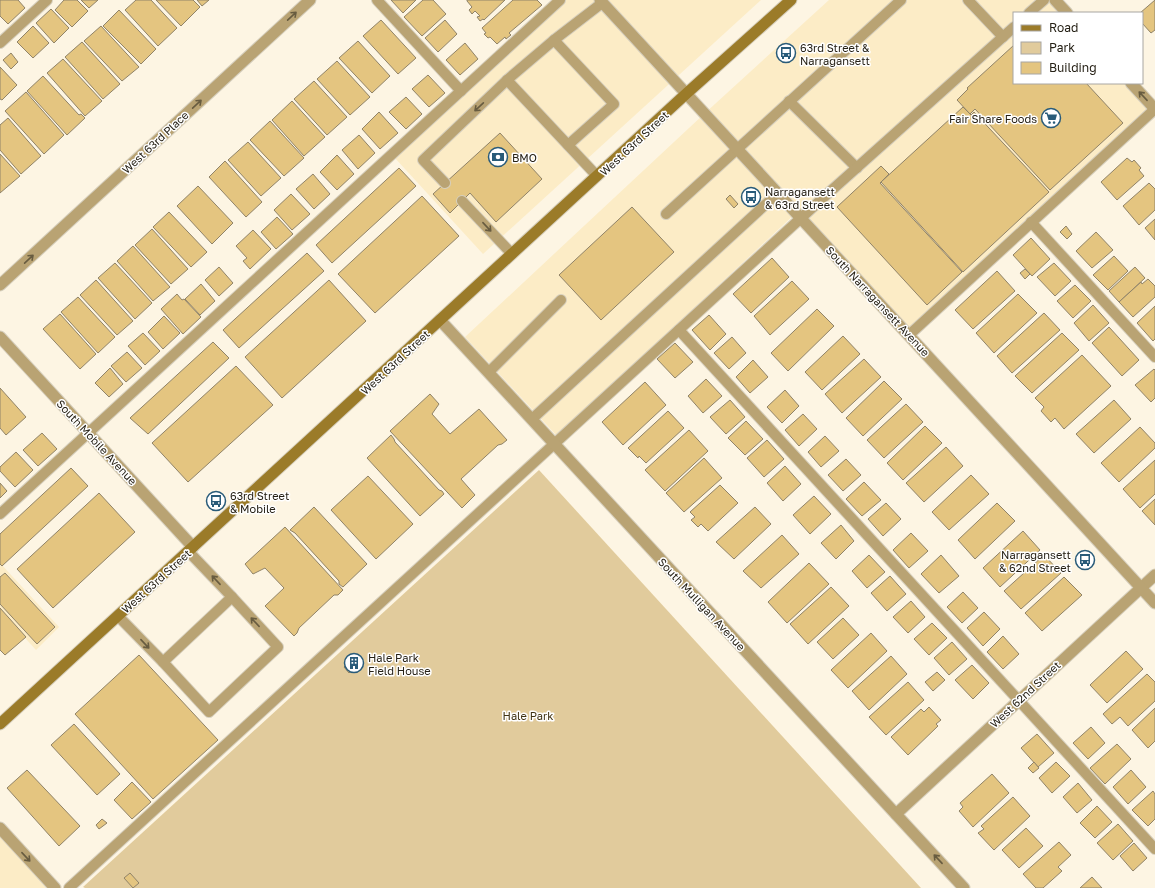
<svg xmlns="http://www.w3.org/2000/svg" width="1155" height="888" viewBox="0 0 1155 888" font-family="'Golos Text',sans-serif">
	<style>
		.built { fill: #fcecc6 }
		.green { fill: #e1cb9c }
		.building { fill: #e4c580; stroke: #908368 }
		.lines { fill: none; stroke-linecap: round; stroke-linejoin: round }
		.service-casing { stroke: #d6cfbe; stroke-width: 12 }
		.minor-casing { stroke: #d6cfbe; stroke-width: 13 }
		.tertiary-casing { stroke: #d6cfbe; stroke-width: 13 }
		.secondary-casing { stroke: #d6cfbe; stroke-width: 13 }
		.service { stroke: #b9a373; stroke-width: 10 }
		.minor { stroke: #b9a373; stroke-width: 11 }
		.tertiary { stroke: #b9a373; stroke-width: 11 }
		.secondary { stroke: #9b7b29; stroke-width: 11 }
		.oneway { stroke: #685c40 }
		.labels { text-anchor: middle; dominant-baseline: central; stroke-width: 3; stroke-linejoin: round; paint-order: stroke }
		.poi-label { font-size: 11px; fill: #262116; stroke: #fff; text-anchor: start }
		.street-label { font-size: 11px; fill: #262116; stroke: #fff }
		.park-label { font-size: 11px; fill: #403314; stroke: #fff }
	</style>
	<rect width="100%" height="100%" fill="#fdf5e3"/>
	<g class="built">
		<polygon points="566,0 761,0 483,254 394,157"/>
		<polygon points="829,0 1047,0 1059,13 1014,13 1014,83 1124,83 1149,111 907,332 796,213 557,436 465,337 704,114"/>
		<polygon points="0,563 59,627 36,650 0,610"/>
		<polygon points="0,834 50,888 0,888"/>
	</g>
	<polygon class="green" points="539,470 921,888 85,888 83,887"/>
	<g class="building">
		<polygon points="0,0 18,0 25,8 8,24 0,16"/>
		<polygon points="64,0 77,0 88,11 72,27 55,10"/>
		<polygon points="81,0 98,0 89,8"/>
		<polygon points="136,0 151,0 177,28 158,46 125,10"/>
		<polygon points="156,0 193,0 200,7 181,26"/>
		<polygon points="197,0 209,0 202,6"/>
		<polygon points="391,0 416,0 403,13"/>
		<polygon points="423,0 433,0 446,14 422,36 404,17"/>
		<polygon points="467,0 505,0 484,20 483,19 480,21 477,17 480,16 475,11 472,14 469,10 472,7 467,1"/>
		<polygon points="513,0 537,0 542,5 509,33 511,35 506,39 505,37 497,44 490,37 488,38 484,34 486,33 482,28"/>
		<polygon points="1155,0 1155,30 1151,33 1142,23 1142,13 1140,13"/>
		<polygon points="51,9 69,28 54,43 36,23"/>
		<polygon points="119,10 156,49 141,64 103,26"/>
		<polygon points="381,20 416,58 398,74 363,36"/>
		<polygon points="445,20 457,34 438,52 425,38"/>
		<polygon points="33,26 49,43 33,58 17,42"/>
		<polygon points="101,26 139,67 122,81 84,41"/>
		<polygon points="358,41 390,76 372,93 339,58"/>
		<polygon points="82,42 120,84 103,99 65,57"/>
		<polygon points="465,43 478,59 460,75 446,60"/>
		<polygon points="1014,45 1014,83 1086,83 1123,123 1050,190 975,109 970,114 957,100 968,89 967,88"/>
		<polygon points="11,53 18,62 11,69 3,60"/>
		<polygon points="63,59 102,101 85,116 47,73"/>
		<polygon points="337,61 370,97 350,115 317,79"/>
		<polygon points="0,67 17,85 2,100 0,99"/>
		<polygon points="428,75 445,93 429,107 412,89"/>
		<polygon points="43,76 79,115 81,114 85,118 67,135 27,91"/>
		<polygon points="314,81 347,117 327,135 294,99"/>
		<polygon points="26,92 64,135 44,154 5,111"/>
		<polygon points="406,97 422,114 406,129 389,112"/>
		<polygon points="292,101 325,137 304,156 272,120"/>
		<polygon points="963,107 971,115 974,112 1049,192 963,272 881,182"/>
		<polygon points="379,112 398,133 380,149 362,129"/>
		<polygon points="8,118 41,156 21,174 0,150 0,125"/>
		<polygon points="270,121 304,158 284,176 250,140"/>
		<polygon points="500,133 542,179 496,222 470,193 450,213 433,194"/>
		<polygon points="359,135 375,153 358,169 342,150"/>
		<polygon points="248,142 281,178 261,196 228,160"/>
		<polygon points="0,154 20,176 0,193"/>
		<polygon points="337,155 354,174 337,190 320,172"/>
		<polygon points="1127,158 1132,162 1134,160 1141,168 1139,170 1144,176 1117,200 1101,182"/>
		<polygon points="225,161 262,202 246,217 209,177"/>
		<polygon points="881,166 889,174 880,183 962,272 927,305 837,207"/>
		<polygon points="399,168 416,186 332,263 316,245"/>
		<polygon points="313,174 330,194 314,209 296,189"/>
		<polygon points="1149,183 1155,189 1155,210 1139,225 1123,206"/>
		<polygon points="198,186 233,223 212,244 177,206"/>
		<polygon points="291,194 310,214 292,230 274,210"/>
		<polygon points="730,195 738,204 734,208 726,199"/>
		<polygon points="422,196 459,236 375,313 338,274"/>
		<polygon points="632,207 674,252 601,320 559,275"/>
		<polygon points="169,212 207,252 191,267 153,227"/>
		<polygon points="277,217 293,234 276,249 261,232"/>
		<polygon points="1155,219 1155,240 1145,228"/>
		<polygon points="1066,226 1072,234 1067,239 1060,232"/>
		<polygon points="152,229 188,269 171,284 135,245"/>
		<polygon points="253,230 271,249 250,269 243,261 247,258 236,246"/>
		<polygon points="1096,232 1113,250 1092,268 1076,251"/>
		<polygon points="1031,238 1050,259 1032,276 1013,255"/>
		<polygon points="133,246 170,287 153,301 117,261"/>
		<polygon points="307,253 324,271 239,348 223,330"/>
		<polygon points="1114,256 1128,271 1108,290 1093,275"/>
		<polygon points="772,258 789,277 751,313 733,294"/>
		<polygon points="115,263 152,303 135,319 98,278"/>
		<polygon points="1054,263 1071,281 1055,296 1037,277"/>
		<polygon points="219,267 233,283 219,296 205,280"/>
		<polygon points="1135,267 1145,278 1119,302 1109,291"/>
		<polygon points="1025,269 1030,274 1025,279 1020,273"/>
		<polygon points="997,271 1015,291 973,329 955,310"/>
		<polygon points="1148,279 1155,286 1155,297 1133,317 1119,302 1141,282 1142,284"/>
		<polygon points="96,280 133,321 117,335 80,295"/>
		<polygon points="329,280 366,321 282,398 245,357"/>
		<polygon points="792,281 809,299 770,335 754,316"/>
		<polygon points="201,284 215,301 200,315 185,299"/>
		<polygon points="1075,285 1091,301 1073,318 1057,301"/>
		<polygon points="177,294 182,300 184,299 201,317 183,334 161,309"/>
		<polygon points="1018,294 1037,313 994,353 976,333"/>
		<polygon points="78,297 115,337 98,353 61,312"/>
		<polygon points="1093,305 1109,323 1089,341 1074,323"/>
		<polygon points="1155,306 1155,339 1153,341 1137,323"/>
		<polygon points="817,309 834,326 788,371 771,353"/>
		<polygon points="1044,313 1060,330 1012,373 997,356"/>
		<polygon points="60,314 96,354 80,369 43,329"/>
		<polygon points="709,315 726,334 710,350 692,330"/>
		<polygon points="164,316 180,333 163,349 148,332"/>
		<polygon points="1109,327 1139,360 1122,376 1092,343"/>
		<polygon points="143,333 160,351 145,365 128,346"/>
		<polygon points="1062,333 1079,350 1032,393 1015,376"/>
		<polygon points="843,336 860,354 822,390 805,372"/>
		<polygon points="732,337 746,353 729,369 714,353"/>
		<polygon points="213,342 229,358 148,434 130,418"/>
		<polygon points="675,343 693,362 675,378 657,359"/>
		<polygon points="127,352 142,368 126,382 111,366"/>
		<polygon points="1082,355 1111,386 1064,429 1055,418 1051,422 1041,411 1044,407 1035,398"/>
		<polygon points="864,359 881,377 842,413 825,394"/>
		<polygon points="753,360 768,377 750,393 736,377"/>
		<polygon points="236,366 273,405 188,482 152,443"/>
		<polygon points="110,368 123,384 109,397 95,383"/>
		<polygon points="1154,369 1155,370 1155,398 1151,402 1135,385"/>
		<polygon points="706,379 722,396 703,413 688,396"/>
		<polygon points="884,381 902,399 863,436 846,418"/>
		<polygon points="645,382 666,405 623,445 602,422"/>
		<polygon points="0,388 26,417 6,435 0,428"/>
		<polygon points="785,390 799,406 782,423 767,407"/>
		<polygon points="430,394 439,404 432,414 450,434 479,409 507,440 502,444 498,445 461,479 475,495 462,508 390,431"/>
		<polygon points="730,400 745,417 726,434 710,417"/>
		<polygon points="1114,400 1131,419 1094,453 1076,434"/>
		<polygon points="906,404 923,422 884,458 867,440"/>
		<polygon points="668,411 684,428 646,463 639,456 638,458 628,448"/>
		<polygon points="803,414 817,429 799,446 785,430"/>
		<polygon points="746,421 763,439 745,455 728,438"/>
		<polygon points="925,426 942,443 903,480 887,463"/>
		<polygon points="1140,427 1155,443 1155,448 1119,482 1101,463"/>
		<polygon points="689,430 708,451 665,491 645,470"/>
		<polygon points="42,433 57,449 38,466 23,450"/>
		<polygon points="391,435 394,439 395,442 439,490 442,491 444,494 420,516 367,458"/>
		<polygon points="825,436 839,451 821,467 808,452"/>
		<polygon points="767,440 784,459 764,477 747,458"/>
		<polygon points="946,447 963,466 924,502 906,483"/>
		<polygon points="16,452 33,470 15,487 0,471 0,467"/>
		<polygon points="704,458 722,478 684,512 666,493"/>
		<polygon points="846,459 861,475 843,491 828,475"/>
		<polygon points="1155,460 1155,494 1140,508 1123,489"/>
		<polygon points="785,466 801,484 783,501 767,483"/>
		<polygon points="71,468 88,486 2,566 0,564 0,534"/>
		<polygon points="971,475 989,494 949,530 932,512"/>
		<polygon points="368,476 413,524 376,559 331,510"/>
		<polygon points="864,482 881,500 862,516 846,499"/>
		<polygon points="0,483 7,491 0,498"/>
		<polygon points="720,485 738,503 708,531 701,524 698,527 691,520 695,517 690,512"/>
		<polygon points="99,493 135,532 53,608 17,569"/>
		<polygon points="814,496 831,514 810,534 793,515"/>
		<polygon points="1155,499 1155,525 1142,511"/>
		<polygon points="886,503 901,519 883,536 868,519"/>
		<polygon points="997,503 1015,521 975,559 958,540"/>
		<polygon points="314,507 367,564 343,587 339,584 339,581 295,533 290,530"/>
		<polygon points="755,507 771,524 734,559 716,542"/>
		<polygon points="841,525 854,541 836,559 821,543"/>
		<polygon points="285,527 343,590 338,595 334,595 299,628 297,633 294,636 265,606 284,588 265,568 253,574 245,564"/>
		<polygon points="1023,531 1040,550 1000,587 983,568"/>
		<polygon points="911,533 928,551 909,568 893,550"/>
		<polygon points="782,535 799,554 761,588 743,571"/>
		<polygon points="869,555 885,572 867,588 852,571"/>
		<polygon points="941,555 959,576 939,593 921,574"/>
		<polygon points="1044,555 1061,573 1021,609 1004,591"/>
		<polygon points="809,563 829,584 787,623 768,602"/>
		<polygon points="5,573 55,627 37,644 0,604 0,577"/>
		<polygon points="890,576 906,594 887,611 871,593"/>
		<polygon points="1064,577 1082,595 1042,631 1025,613"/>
		<polygon points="831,587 849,606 808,644 790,624"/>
		<polygon points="963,592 978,608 962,623 947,607"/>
		<polygon points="911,601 925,617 908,633 893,617"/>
		<polygon points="0,608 26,637 5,655 0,650"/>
		<polygon points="984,612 1000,629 983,646 967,628"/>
		<polygon points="843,618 859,635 833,659 817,642"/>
		<polygon points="932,623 947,638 929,655 914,639"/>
		<polygon points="871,633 887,651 848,688 831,670"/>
		<polygon points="1003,636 1019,654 1003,669 987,652"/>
		<polygon points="952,642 967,659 949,675 934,658"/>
		<polygon points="1126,651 1143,669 1107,703 1090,685"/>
		<polygon points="358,654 363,659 349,673 344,667"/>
		<polygon points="139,655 218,740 153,799 75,714"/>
		<polygon points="891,656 907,674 869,710 852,691"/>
		<polygon points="972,665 989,683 973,699 955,680"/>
		<polygon points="937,672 945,680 933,691 925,682"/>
		<polygon points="1147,674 1155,682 1155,701 1128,726 1120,717 1112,724 1103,714"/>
		<polygon points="908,682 924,700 886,735 869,717"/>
		<polygon points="929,707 941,720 936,724 938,726 908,755 891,737 921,709 924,712"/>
		<polygon points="1155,708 1155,741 1148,748 1132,730"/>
		<polygon points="74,724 120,774 97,795 51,745"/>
		<polygon points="1091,727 1105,743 1088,759 1073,743"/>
		<polygon points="1037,734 1054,753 1038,767 1021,748"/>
		<polygon points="1117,744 1131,759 1105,784 1090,768"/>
		<polygon points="1034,762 1039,768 1033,773 1028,768"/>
		<polygon points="1056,762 1070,776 1052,793 1039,778"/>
		<polygon points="27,770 80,826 59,846 7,788"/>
		<polygon points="1131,770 1146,787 1128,804 1113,787"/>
		<polygon points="992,774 1009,793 973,827 959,811 963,807 960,803"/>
		<polygon points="132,782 151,802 132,819 114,800"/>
		<polygon points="1078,783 1092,800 1077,813 1063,797"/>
		<polygon points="1153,791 1155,794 1155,819 1148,826 1132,810"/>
		<polygon points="1013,797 1030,816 994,850 978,833 984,829 981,826"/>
		<polygon points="1097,806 1112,822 1095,838 1080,823"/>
		<polygon points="102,819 107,823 99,829 96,825"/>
		<polygon points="1118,824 1133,841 1113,860 1097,843"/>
		<polygon points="1026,828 1043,846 1019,868 1002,850"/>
		<polygon points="1059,842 1071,855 1058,867 1062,871 1043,888 1036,888 1023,874"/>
		<polygon points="1134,843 1147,858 1133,871 1120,856"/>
		<polygon points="130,873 139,883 133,888 124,878"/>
		<polygon points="1092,877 1102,888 1080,888"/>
	</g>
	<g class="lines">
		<g class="service-casing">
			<g id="service">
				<polyline points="377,0 461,91"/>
				<polyline points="968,0 1003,37"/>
				<polyline points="1029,13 1044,0"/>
				<polyline points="554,40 602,3"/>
				<polyline points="0,43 47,0"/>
				<polyline points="507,80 597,176"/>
				<polyline points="789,101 857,168"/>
				<polyline points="445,183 423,160 507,80 554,40 614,104 568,145"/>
				<polyline points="462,201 512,254"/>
				<polyline points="666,214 901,0"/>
				<polyline points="1031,222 1155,357"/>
				<polyline points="679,330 1155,849"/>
				<polyline points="909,335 1155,109"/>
				<polyline points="489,372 561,300"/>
				<polyline points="532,419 778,193"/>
				<polyline points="0,514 560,0"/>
				<polyline points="118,616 163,662 232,597 188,551"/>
				<polyline points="163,662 209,712 278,647 232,597"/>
				<polyline points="69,888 824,197 1014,27"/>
			</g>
		</g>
		<g class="minor-casing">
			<g id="minor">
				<polyline points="1055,0 1067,13"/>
				<polyline points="1131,83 1155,109"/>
				<polyline points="0,285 310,0"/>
				<polyline points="440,320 964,888"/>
				<polyline points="0,337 193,547"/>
				<polyline points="896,814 1155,575"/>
				<polyline points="0,828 55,888"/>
			</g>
		</g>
		<g class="tertiary-casing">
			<polyline id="tertiary" points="600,0 1155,603"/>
		</g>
		<g class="secondary-casing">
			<polyline id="secondary" points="0,724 687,93 791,0"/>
		</g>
		<use href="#service" class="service"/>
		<use href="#minor" class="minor"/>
		<use href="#tertiary" class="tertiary"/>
		<use href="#secondary" class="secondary"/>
	</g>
	<defs><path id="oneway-shaft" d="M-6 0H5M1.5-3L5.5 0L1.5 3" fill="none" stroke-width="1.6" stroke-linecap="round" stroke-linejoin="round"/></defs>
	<g class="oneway">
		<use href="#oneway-shaft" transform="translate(292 16) rotate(-43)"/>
		<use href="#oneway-shaft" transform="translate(1143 96) rotate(-133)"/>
		<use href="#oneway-shaft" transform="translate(197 104) rotate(-43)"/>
		<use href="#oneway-shaft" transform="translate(479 107) rotate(137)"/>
		<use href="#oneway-shaft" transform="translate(487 227) rotate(47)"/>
		<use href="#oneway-shaft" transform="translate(29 259) rotate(-43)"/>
		<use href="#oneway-shaft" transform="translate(216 580) rotate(-133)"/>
		<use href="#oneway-shaft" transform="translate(255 622) rotate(-133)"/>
		<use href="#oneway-shaft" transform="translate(145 644) rotate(47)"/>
		<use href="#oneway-shaft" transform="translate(26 857) rotate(47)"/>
		<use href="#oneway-shaft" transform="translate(938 859) rotate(-133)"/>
	</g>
	<defs>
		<g id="bus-ring" transform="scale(1)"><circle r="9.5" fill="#fff" stroke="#295b79" stroke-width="1.5"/><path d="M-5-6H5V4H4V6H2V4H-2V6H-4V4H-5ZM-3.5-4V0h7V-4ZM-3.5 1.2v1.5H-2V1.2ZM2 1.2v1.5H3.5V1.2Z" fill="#295b79"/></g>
		<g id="supermarket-ring" transform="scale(1)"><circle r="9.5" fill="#fff" stroke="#295b79" stroke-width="1.5"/><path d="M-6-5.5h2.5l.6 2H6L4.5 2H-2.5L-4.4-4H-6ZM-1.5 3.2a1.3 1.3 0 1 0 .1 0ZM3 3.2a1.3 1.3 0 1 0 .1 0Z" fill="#295b79"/></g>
		<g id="bank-ring" transform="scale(1)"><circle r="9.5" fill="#fff" stroke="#295b79" stroke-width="1.5"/><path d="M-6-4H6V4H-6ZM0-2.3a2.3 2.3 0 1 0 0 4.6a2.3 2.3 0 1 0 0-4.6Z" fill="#295b79"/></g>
		<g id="building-ring" transform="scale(1)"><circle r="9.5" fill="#fff" stroke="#295b79" stroke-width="1.5"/><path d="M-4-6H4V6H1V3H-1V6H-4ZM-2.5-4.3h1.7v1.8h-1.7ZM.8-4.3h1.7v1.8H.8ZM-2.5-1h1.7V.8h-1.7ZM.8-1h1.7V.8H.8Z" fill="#295b79"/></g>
	</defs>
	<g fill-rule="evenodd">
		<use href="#bus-ring" x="786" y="53"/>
		<use href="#supermarket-ring" x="1051" y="118"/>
		<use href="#bank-ring" x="498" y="157"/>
		<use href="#bus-ring" x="751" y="197"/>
		<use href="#bus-ring" x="216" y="501"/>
		<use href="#bus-ring" x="1085" y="560"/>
		<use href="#building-ring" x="354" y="663"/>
	</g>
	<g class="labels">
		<g class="poi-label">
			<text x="800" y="47">63rd Street &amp;<tspan x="800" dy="13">Narragansett</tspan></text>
			<text x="1037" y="118" text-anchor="end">Fair Share Foods</text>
			<text x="512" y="157">BMO</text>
			<text x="765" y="191">Narragansett<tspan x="765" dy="13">&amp; 63rd Street</tspan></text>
			<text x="230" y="495">63rd Street<tspan x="230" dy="13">&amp; Mobile</tspan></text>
			<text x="1071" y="554" text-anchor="end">Narragansett<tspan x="1071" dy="13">&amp; 62nd Street</tspan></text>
			<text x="368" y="657">Hale Park<tspan x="368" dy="13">Field House</tspan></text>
		</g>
		<g class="street-label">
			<text transform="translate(155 142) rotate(-43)">West 63rd Place</text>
			<text transform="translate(634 143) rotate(-43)">West 63rd Street</text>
			<text transform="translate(878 301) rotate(47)">South Narragansett Avenue</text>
			<text transform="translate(395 362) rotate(-43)">West 63rd Street</text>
			<text transform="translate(97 442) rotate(47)">South Mobile Avenue</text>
			<text transform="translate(156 581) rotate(-42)">West 63rd Street</text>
			<text transform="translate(702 604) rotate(47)">South Mulligan Avenue</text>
			<text transform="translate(1025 694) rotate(-43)">West 62nd Street</text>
		</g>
		<g class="park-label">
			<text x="528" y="715">Hale Park</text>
		</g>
	</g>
	<rect x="1013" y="12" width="130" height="72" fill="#ffffff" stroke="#a8a6a2"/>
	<rect x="1021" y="25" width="20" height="6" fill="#9b7b29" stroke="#a8a6a2"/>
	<text x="1049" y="32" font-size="12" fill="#262116">Road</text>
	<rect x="1021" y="42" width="20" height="12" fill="#e1cb9c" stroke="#a8a6a2"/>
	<text x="1049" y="52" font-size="12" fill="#262116">Park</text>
	<rect x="1021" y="62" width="20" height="12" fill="#e4c580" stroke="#a8a6a2"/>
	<text x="1049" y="72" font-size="12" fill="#262116">Building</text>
</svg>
